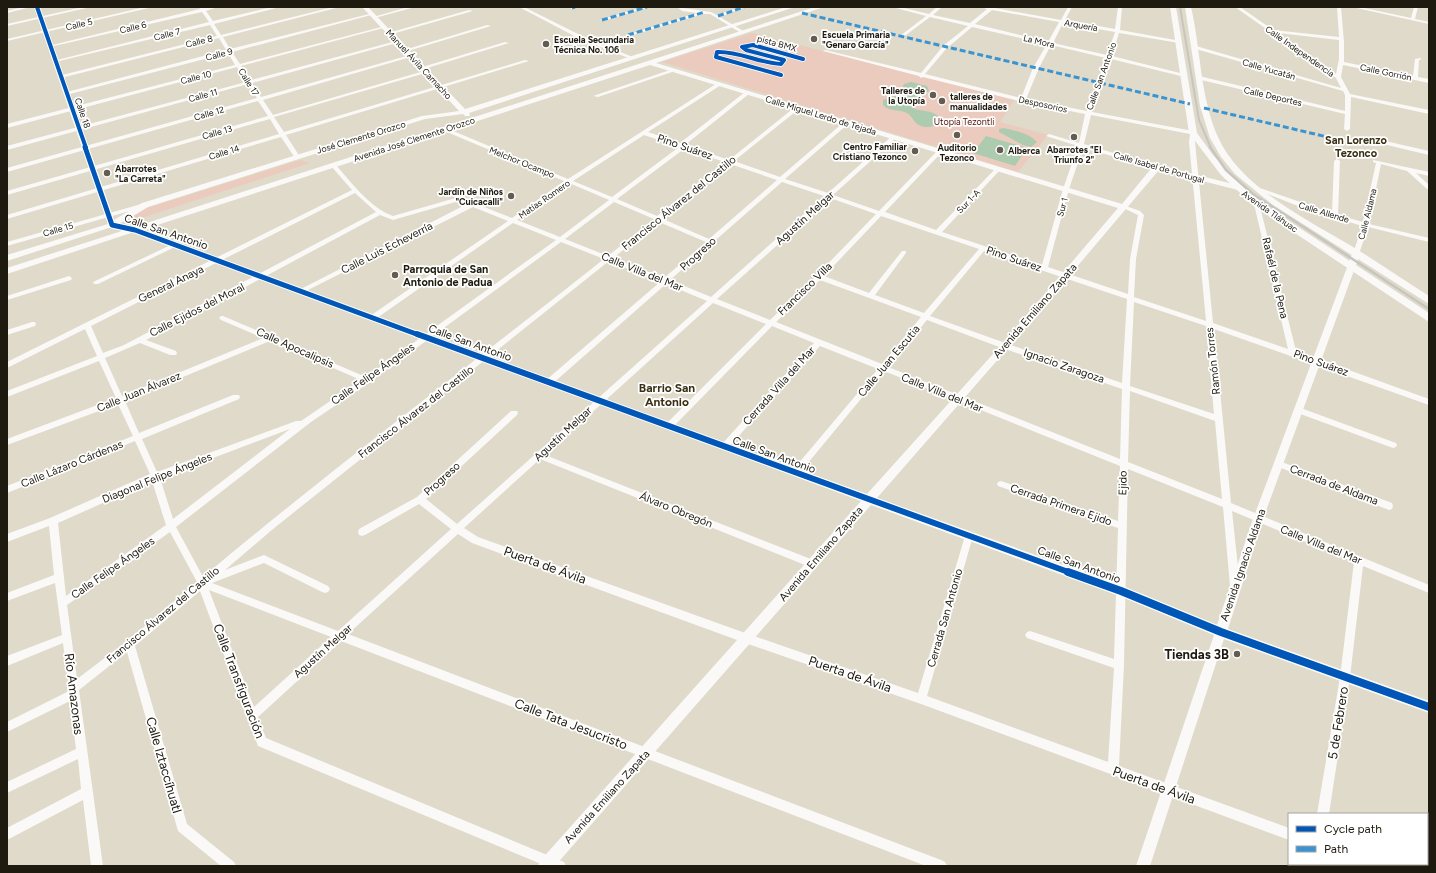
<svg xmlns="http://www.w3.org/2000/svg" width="1436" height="873" viewBox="0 0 1436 873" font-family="Figtree,sans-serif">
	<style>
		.green { fill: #eacbbe }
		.water { fill: #adcbaf }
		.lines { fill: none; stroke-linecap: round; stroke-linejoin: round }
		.minor { fill: #faf9f7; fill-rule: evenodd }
		.tertiary { fill: #faf9f7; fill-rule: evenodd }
		.secondary { fill: #faf9f7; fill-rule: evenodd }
		.rail-far1 { stroke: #c6c5c0; stroke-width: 2 }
		.rail { stroke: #c6c5c0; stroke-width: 2.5 }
		.quiet { stroke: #3a94d2; stroke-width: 3; stroke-dasharray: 6 3; stroke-linecap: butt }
		.cycleway-far3-casing { stroke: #fff; stroke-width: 5.5 }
		.cycleway-far2-casing { stroke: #fff; stroke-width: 7 }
		.cycleway-far1-casing { stroke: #fff; stroke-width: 8 }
		.cycleway-casing { stroke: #fff; stroke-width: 10 }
		.cycleway-far3 { stroke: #0057b8; stroke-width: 4 }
		.cycleway-far2 { stroke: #0057b8; stroke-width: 5 }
		.cycleway-far1 { stroke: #0057b8; stroke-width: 6 }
		.cycleway { stroke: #0057b8; stroke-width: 8 }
		.poi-dot { fill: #625d50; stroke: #fff; stroke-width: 1.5 }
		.labels { text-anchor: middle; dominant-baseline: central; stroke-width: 3.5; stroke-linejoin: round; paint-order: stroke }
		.far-street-label { font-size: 9px; fill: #1e1a0f; stroke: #fff }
		.far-poi-label { font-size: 9px; font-weight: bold; fill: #1e1a0f; stroke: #fff; text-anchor: start }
		.far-park-label { font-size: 9px; fill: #4f1007; stroke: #fff }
		.far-quarter-label { font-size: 11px; font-weight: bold; fill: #382f14; stroke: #fff }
		.street-label { font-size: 11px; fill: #1e1a0f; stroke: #fff }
		.poi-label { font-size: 11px; font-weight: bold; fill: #1e1a0f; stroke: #fff; text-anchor: start }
		.neighbourhood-label { font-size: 12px; font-weight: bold; fill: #382f14; stroke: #fff }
		.near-street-label { font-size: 13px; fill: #1e1a0f; stroke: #fff }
		.near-poi-label { font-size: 13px; font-weight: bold; fill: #1e1a0f; stroke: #fff; text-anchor: end }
	</style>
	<rect width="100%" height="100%" fill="#dfdac9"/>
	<g class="green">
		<polygon points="752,33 1014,100 1000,122 1048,135 1018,172 662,62"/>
		<polygon points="300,160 310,163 123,224 147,208"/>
	</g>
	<g class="water">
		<path d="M911 82 927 86 929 91 923 95 909 98 915 109C926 112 935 110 943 121 936 127 923 130 916 123 913 120 911 115 907 113 899 109 890 112 883 105V100L898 95 903 91 902 88 904 84Z"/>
		<path d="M1004 128C1016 131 1029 133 1037 142L1031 147 1023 145 999 132V129Z"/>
		<polygon points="986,136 1027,148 1015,166 973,153"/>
	</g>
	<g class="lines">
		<g class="minor">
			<polygon points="23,7 31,7 7,13 7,11"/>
			<polygon points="83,7 91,7 7,26 7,24"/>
			<polygon points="145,7 153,7 7,41 7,39"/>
			<polygon points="199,7 203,7 204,8 218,7 206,11 213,21 272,7 280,7 214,24 221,35 333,7 340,7 223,37 230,49 373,13 375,14 232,52 240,64 385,26 387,27 241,66 251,80 396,41 400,42 252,83 261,97 410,55 414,56 263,100 273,115 424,71 429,72 274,117 284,132 525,60 529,61 286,135 300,157 299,158 295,158 281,137 7,219 7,215 279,134 270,119 7,195 7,191 268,116 258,101 7,172 7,168 257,98 248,84 7,150 7,146 246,82 237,67 7,128 7,124 235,65 228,53 66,95 63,93 226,50 219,38 61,78 58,76 217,36 210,25 55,62 53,61 209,22 202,12 50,47 48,46 200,9"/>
			<polygon points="408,7 415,7 375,18 373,17"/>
			<polygon points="519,7 524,7 584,37 635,58 631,59 580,39"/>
			<polygon points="571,7 577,7 572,9 570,8"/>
			<polygon points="642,7 649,7 604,21 600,20"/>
			<polygon points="677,7 711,12 717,15 740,7 746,7 720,17 745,32 741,33 710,14 704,14 630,36 626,35 697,13 682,11"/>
			<path d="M892 7H900L929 14 937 7H942L933 15 970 23 987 9 980 7H995V8L1061 20 1068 7H1072L1065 20 1115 29 1118 7H1122L1120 30 1181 41V42L1179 43 1119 33 1112 56 1188 75 1185 77 1111 59 1092 112 1193 131 1196 133 1195 142 1213 323 1288 349 1254 204 1255 203H1259L1296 351 1429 399V405L1214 329 1231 503 1429 585V593L1363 566 1350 677 1329 814H1317L1340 677 1354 562 1232 511 1240 586 1238 589 1235 590 1232 589 1230 586 1223 507 1128 469 1124 665 1119 766 1289 828V840L921 704 748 644 472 543 458 534 348 634 941 860 945 862 947 866H926L341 641 258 717 266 738 564 862 566 866H546L258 746 200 591 135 646 187 824 234 862 236 866H221L178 831 127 652 79 690 103 866H91L83 800 7 840V828L81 789 78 759 7 793V782L76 749 70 701 7 732V722L69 691 63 643 7 666V656L62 635 55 583 7 601V593L54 575 49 526 7 542V534L50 518 150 474 135 441 7 493V486L133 436 118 404 7 445V439L116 398 99 361 7 397V391L97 356 85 329 7 368V362L352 190 331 166V164H335C351 182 370 208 393 216L459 197 512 218 564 181 442 130V128H446L568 179 719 82 722 84 721 85 648 132 680 143 745 92H749V94L685 145 729 160 795 107H799V109L734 161 780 177 844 122H848V124L785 179 828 193 892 136H896V138L833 195 879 211 938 150H942V152L885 212 936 230 996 168H1000V170L942 232 1042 265 1063 189 1078 146 1046 136 1049 134 1079 143 1085 114 1023 102 923 77 921 78 919 76 823 51 825 50 921 73 943 46 968 26 930 17 902 38H900V36L926 16ZM992 10 1059 22 1048 42 975 24ZM1063 23 1115 32 1107 55 1053 43ZM972 27 1047 44 1033 68 1021 98 925 74 947 48ZM1051 45 1106 58 1087 111 1026 99 1039 68ZM1091 115 1190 134 1189 142 1206 321 1134 297 1136 259 1144 215 1140 211 1126 206 1124 205 1121 207 1138 215 1130 259 1128 294 1048 267 1069 189 1083 148 1155 168 1160 167 1084 144ZM644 135 679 147 612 197 573 181ZM684 149 725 162 657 216 617 199ZM730 164 777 180 709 239 663 219ZM782 182 824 196 711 297 670 280ZM569 183 609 200 560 237 517 220ZM355 193 376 212 124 345 103 353 91 326ZM830 198 876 214 817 275 770 320 717 299ZM459 201 467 204 297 291 300 293H302L473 207 508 221 370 316 368 318 370 320H374L513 223 556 240 366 377 223 316H221L219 318 221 320 263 338 122 396 105 358 140 343 170 355H176L177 353 176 351 146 340 380 215 393 220ZM614 202 654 219 608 256 565 239ZM881 216 979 249 924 313 875 295 906 253V251H902L869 293 824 276ZM659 222 706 242 664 278 613 258ZM561 242 604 259C470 365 334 467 203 577L176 527 311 422 370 382ZM984 251 1127 299 1122 383 1008 344 930 316ZM609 261 660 282 545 381 544 383 545 385H551L666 284 707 301 457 524 426 499 517 415 518 413 517 411H511L417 497 359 529 358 532 359 535 362 536 365 535 419 504 451 529 338 631 212 583 264 563 322 592 325 593 328 592 330 589 328 586 264 555 225 570 273 529ZM820 280 921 317 882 364 776 322ZM1134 302 1206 326 1214 414 1130 386ZM713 303 766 324 666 424 665 426 666 428H672L772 326 814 343 721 445 720 447 721 449H727L820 346 878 369 792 471 791 473 792 475H798L884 371 1120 466 1118 521 1001 481 998 482 997 484 998 486 1118 528 1114 659 1030 631 1027 632 1025 635 1027 638 1030 639 1114 668 1108 762 927 696 973 536 972 533 969 532 966 533 965 536 918 693 748 634 478 537 464 528 540 459 810 567 813 568 816 567 818 564 816 561 545 455ZM927 320 1002 348 1122 389 1120 459 888 367ZM270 341 361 380 301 421H296L157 472 142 439 239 399 240 397 239 395H233L139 433 125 401ZM1130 391 1215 421 1222 499 1128 462ZM290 429 173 519 160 478ZM152 481 166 525 66 596 58 523ZM170 532 197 582 127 641 77 679 67 605ZM209 590 331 637 254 707Z"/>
			<path d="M1235 7H1240L1273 30 1339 37 1337 7H1341L1344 42V62L1413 76 1415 59 1420 58 1422 59 1419 60 1418 77 1429 79V83L1343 65 1341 77 1350 94 1429 110V114L1351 97 1350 129 1347 131 1344 129 1345 114 1197 79 1196 78 1199 76 1345 111V95L1343 91 1192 48V46H1196L1341 88 1336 78ZM1278 33 1339 40V59L1336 74Z"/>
			<polygon points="1352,7 1360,7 1411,18 1414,7 1418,7 1415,19 1429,22 1429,24"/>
			<polygon points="469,10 473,11 392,34 388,33"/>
			<polygon points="487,25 491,26 408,51 404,50"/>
			<polygon points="505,42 509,43 424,69 419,68"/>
			<polygon points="673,69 678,70 598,97 593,96"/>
			<polygon points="1372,138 1429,151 1429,155 1370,141 1370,139"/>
			<polygon points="1337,159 1340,161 1338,215 1363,222 1376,163 1373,162 1373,160 1429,172 1429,176 1416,173 1429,185 1429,190 1427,189 1407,171 1381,164 1369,224 1429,238 1429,242 1368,227 1359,254 1358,255 1354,255 1353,254 1362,226 1298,206 1255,189 1256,188 1260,188 1332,213 1334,161"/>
			<polygon points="145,203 148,205 147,206 7,246 7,242"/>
			<polygon points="175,243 177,244 177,246 98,284 94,284 93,282"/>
			<polygon points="69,276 72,278 71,280 7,300 7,296"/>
			<polygon points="32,322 35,322 36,324 35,326 7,335 7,330"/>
			<polygon points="1298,407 1396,443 1397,445 1396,447 1393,448 1295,412 1294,410 1295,408"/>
			<polygon points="1279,461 1392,503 1393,506 1392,509 1389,510 1276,466 1275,464 1276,462"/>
			<polygon points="1364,864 1380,864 1381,866 1365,866"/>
		</g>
		<path class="tertiary" d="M34 7H40L114 220 142 203 422 116 459 111 362 7H368L465 109 786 7H795L469 113 470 115 469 116H465L463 114 425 119 148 207 119 224 134 227 815 7H824L656 63 1122 204 1154 165H1157L1241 186V190H1238L1159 170 1008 348 877 498 1125 587 1217 625 1253 519 1352 254 1356 251 1359 252 1360 254 1263 519 1228 629 1429 701V713L1224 639 1150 866H1136L1214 635 1117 595 871 505 555 866H538L540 861 861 501 134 232 7 274V268L125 230 112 227 7 261V255L108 224ZM650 65 1118 208 1002 344 867 494 551 381 142 230Z"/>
		<g class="secondary">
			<polygon points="1170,7 1176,7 1197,133 1213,155 1235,179 1260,202 1429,313 1429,322 1254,206 1221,175 1189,133"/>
			<path d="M1185 7H1191C1201 50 1200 97 1218 137 1241 189 1312 222 1358 250 1382 265 1405 281 1429 296V304L1273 205 1235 174 1221 157 1210 138 1200 106Z"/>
		</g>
		<polyline class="rail-far1" points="1180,7 1199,120 1211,148"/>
		<polyline class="rail" points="1210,147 1226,170 1253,194 1429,309"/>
		<g class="quiet">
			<polyline points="572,8 575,7"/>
			<polyline points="802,13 1190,104"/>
			<polyline points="718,16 744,7"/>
			<polyline points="602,20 647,7"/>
			<polyline points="628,35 705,12"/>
			<polyline points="1204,108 1336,139"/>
		</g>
		<g class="cycleway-far3-casing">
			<g id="cycleway-far3">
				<polyline points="37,7 86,148"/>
				<path d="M781 75 716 57 717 52C739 51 759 63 781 64L784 60 746 50 742 47 753 45 803 59"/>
			</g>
		</g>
		<g class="cycleway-far2-casing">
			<polyline id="cycleway-far2" points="85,147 112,225 135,230 419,335"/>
		</g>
		<g class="cycleway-far1-casing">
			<polyline id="cycleway-far1" points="417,334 1071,573"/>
		</g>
		<g class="cycleway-casing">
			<polyline id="cycleway" points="1068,572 1121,591 1221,632 1429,707"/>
		</g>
		<use href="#cycleway-far3" class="cycleway-far3"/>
		<use href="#cycleway-far2" class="cycleway-far2"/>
		<use href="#cycleway-far1" class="cycleway-far1"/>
		<use href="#cycleway" class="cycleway"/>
	</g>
	<g class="poi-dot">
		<circle cx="814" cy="39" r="4"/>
		<circle cx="546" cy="44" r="4"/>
		<circle cx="933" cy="95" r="4"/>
		<circle cx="942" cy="101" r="4"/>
		<circle cx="957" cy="135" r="4"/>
		<circle cx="1074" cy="137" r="4"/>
		<circle cx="1000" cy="150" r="4"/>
		<circle cx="915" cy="151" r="4"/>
		<circle cx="107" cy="173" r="4"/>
		<circle cx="511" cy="196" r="4"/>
		<circle cx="395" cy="275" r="4"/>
		<circle cx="1237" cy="654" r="4"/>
	</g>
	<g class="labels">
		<g class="far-street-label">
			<text transform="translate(79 24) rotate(-13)">Calle 5</text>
			<text transform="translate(1081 25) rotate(10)">Arquería</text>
			<text transform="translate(133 27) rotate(-13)">Calle 6</text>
			<text transform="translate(167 34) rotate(-14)">Calle 7</text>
			<text transform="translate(199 41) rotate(-14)">Calle 8</text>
			<text transform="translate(1039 41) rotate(13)">La Mora</text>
			<text transform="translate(777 43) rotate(15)">pista BMX</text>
			<text transform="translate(1300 51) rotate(35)">Calle Independencia</text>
			<text transform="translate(219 54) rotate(-14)">Calle 9</text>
			<text transform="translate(419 64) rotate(47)">Manuel Ávila Camacho</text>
			<text transform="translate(1269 69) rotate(16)">Calle Yucatán</text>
			<text transform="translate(1386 72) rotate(12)">Calle Gorrión</text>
			<text transform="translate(1101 76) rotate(-70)">Calle San Antonio</text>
			<text transform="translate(196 77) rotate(-14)">Calle 10</text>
			<text transform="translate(249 82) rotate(58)">Calle 17</text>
			<text transform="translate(203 95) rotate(-15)">Calle 11</text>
			<text transform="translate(1273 96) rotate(13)">Calle Deportes</text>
			<text transform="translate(1043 104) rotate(12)">Desposorios</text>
			<text transform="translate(83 113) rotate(71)">Calle 18</text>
			<text transform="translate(209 113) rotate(-16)">Calle 12</text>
			<text transform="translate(821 115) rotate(17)">Calle Miguel Lerdo de Tejada</text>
			<text transform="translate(217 132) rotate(-16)">Calle 13</text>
			<text transform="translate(361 137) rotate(-17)">José Clemente Orozco</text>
			<text transform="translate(414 139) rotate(-18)">Avenida José Clemente Orozco</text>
			<text transform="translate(224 152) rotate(-17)">Calle 14</text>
			<text transform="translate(522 162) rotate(22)">Melchor Ocampo</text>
			<text transform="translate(1159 167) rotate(16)">Calle Isabel de Portugal</text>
			<text transform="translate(544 199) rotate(-35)">Matías Romero</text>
			<text transform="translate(968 201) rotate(-46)">Sur 1-A</text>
			<text transform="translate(1062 207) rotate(-74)">Sur 1</text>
			<text transform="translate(1270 211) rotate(35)">Avenida Tláhuac</text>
			<text transform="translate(1324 212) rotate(17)">Calle Allende</text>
			<text transform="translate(1367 214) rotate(-76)">Calle Aldama</text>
			<text transform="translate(58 229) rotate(-16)">Calle 15</text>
		</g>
		<g class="far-poi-label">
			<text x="822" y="34">Escuela Primaria<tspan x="822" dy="10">"Genaro García"</tspan></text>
			<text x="554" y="39">Escuela Secundaria<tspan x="554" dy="10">Técnica No. 106</tspan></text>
			<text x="925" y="90" text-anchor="end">Talleres de<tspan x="925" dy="10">la Utopía</tspan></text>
			<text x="950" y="96">talleres de<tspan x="950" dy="10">manualidades</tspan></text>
			<text x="907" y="146" text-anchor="end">Centro Familiar<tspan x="907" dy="10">Cristiano Tezonco</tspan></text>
			<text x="957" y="147" text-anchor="middle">Auditorio<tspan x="957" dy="10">Tezonco</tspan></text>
			<text x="1074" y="149" text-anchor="middle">Abarrotes "El<tspan x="1074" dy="10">Triunfo 2"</tspan></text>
			<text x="1008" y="150">Alberca</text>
			<text x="115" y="168">Abarrotes<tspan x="115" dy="10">"La Carreta"</tspan></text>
			<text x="503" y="191" text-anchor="end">Jardín de Niños<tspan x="503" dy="10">"Cuicacalli"</tspan></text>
		</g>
		<g class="far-park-label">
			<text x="964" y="121">Utopía Tezontli</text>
		</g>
		<g class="far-quarter-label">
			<text x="1356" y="140">San Lorenzo<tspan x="1356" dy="13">Tezonco</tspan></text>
		</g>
		<g class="street-label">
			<text transform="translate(685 147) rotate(19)">Pino Suárez</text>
			<text transform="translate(679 203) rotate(-39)">Francisco Álvarez del Castillo</text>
			<text transform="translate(805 218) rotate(-42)">Agustín Melgar</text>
			<text transform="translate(166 232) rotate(19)">Calle San Antonio</text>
			<text transform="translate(387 248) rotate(-27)">Calle Luis Echeverría</text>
			<text transform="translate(698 254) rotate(-42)">Progreso</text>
			<text transform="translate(1014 259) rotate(19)">Pino Suárez</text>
			<text transform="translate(642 272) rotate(22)">Calle Villa del Mar</text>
			<text transform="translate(1275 278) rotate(77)">Rafaél de la Pena</text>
			<text transform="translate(171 284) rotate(-26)">General Anaya</text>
			<text transform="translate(805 289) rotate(-44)">Francisco Villa</text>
			<text transform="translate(197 310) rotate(-27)">Calle Ejidos del Moral</text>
			<text transform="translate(1035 311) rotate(-49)">Avenida Emiliano Zapata</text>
			<text transform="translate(470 343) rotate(20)">Calle San Antonio</text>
			<text transform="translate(295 348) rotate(24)">Calle Apocalipsis</text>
			<text transform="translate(889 361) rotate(-50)">Calle Juan Escutia</text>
			<text transform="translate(1213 361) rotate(-96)">Ramón Torres</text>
			<text transform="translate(1321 363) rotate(20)">Pino Suárez</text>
			<text transform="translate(1064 366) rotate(19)">Ignacio Zaragoza</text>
			<text transform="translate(373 374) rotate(-35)">Calle Felipe Ángeles</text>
			<text transform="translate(779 386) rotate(-48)">Cerrada Villa del Mar</text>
			<text transform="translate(139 392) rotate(-22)">Calle Juan Álvarez</text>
			<text transform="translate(942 393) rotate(22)">Calle Villa del Mar</text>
			<text transform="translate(416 412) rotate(-38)">Francisco Álvarez del Castillo</text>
			<text transform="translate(563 434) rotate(-43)">Agustín Melgar</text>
			<text transform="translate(774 455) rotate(20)">Calle San Antonio</text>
			<text transform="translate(72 464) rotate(-22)">Calle Lázaro Cárdenas</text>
			<text transform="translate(157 478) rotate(-22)">Diagonal Felipe Ángeles</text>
			<text transform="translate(442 479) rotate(-42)">Progreso</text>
			<text transform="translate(1123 483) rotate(-89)">Ejido</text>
			<text transform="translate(1334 485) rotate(21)">Cerrada de Aldama</text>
			<text transform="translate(1061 505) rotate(19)">Cerrada Primera Ejido</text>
			<text transform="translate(676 510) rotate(22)">Álvaro Obregón</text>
			<text transform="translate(1321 545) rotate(22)">Calle Villa del Mar</text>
			<text transform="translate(821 554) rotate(-49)">Avenida Emiliano Zapata</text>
			<text transform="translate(1079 565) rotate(20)">Calle San Antonio</text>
			<text transform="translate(1243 565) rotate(-71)">Avenida Ignacio Aldama</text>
			<text transform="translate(113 568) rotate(-35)">Calle Felipe Ángeles</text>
			<text transform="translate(163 615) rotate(-40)">Francisco Álvarez del Castillo</text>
			<text transform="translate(945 618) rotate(-74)">Cerrada San Antonio</text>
			<text transform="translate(323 651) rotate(-42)">Agustín Melgar</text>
			<text transform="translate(607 797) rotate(-48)">Avenida Emiliano Zapata</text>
		</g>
		<g class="poi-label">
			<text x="403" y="269">Parroquia de San<tspan x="403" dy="13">Antonio de Padua</tspan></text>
		</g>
		<g class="neighbourhood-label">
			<text x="667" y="388">Barrio San<tspan x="667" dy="14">Antonio</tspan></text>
		</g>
		<g class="near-street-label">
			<text transform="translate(545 565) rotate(20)">Puerta de Ávila</text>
			<text transform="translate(850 674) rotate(19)">Puerta de Ávila</text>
			<text transform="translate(239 681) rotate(69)">Calle Transfiguración</text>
			<text transform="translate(74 694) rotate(83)">Río Amazonas</text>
			<text transform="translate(1338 723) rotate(-81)">5 de Febrero</text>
			<text transform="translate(571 724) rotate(21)">Calle Tata Jesucristo</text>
			<text transform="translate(164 765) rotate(74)">Calle Iztaccíhuatl</text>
			<text transform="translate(1154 785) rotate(20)">Puerta de Ávila</text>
		</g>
		<g class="near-poi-label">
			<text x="1229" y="654">Tiendas 3B</text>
		</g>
	</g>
	<rect width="1436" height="873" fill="none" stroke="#1e1a0f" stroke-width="16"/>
	<rect x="1288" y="813" width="140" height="52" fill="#ffffff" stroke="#a5a39f"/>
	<rect x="1296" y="826" width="20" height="6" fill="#0057b8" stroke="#a5a39f"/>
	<text x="1324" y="833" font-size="12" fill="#1e1a0f">Cycle path</text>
	<rect x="1296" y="846" width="20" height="6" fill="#3a94d2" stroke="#a5a39f"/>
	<text x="1324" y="853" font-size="12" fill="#1e1a0f">Path</text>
</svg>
